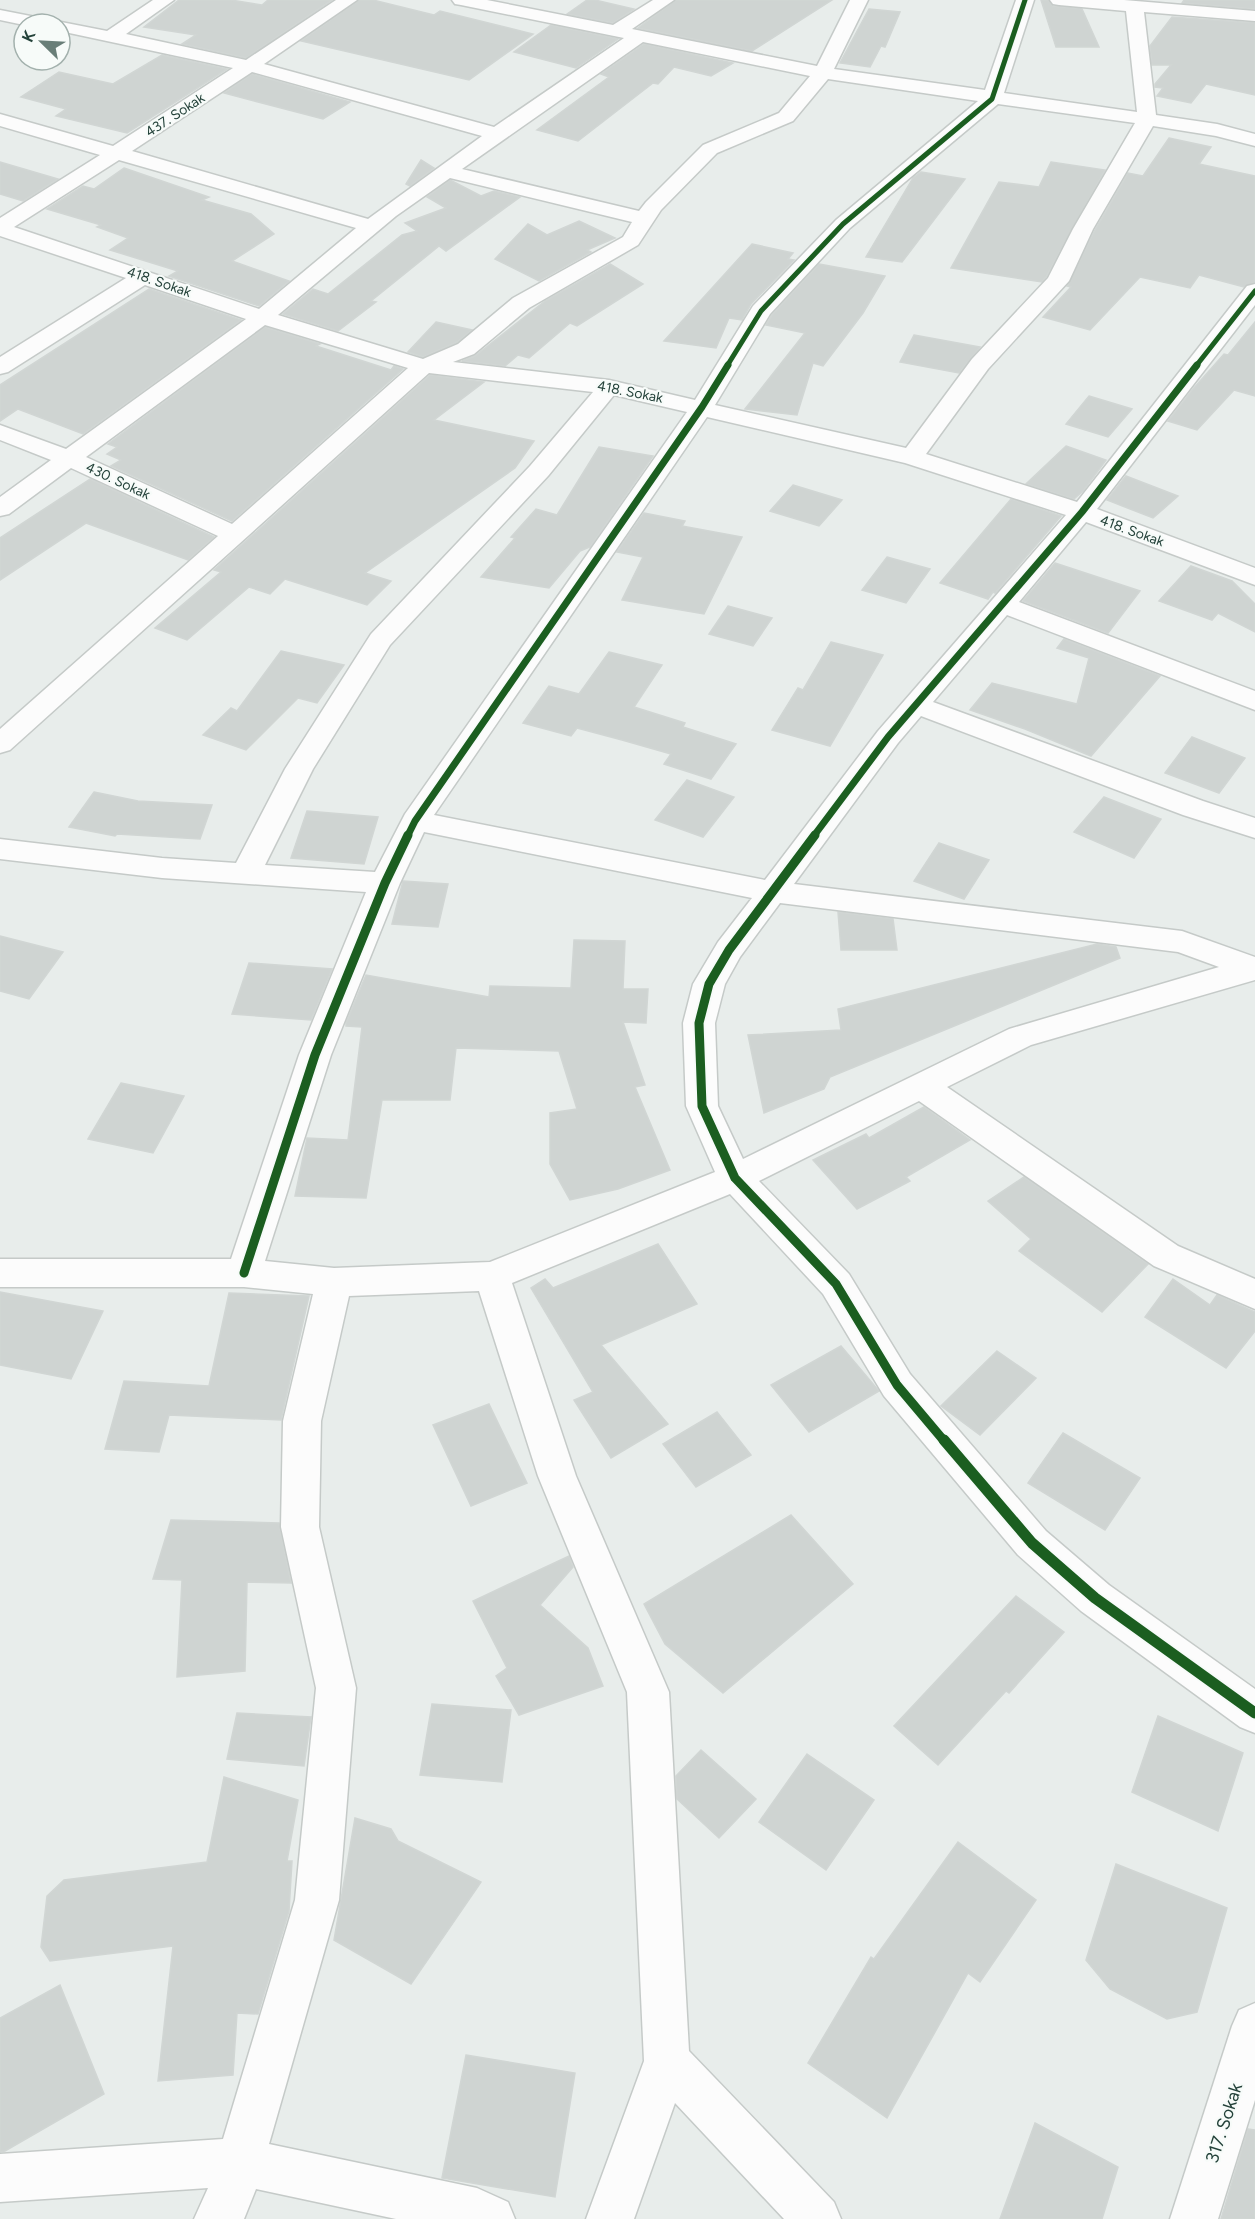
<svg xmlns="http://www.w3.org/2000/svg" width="1255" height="2219" viewBox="0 0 1255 2219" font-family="Figtree,sans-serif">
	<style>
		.building { fill: #cfd4d2; stroke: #d1d6d4; stroke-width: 1.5 }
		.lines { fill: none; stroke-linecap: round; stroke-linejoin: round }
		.street-casing { stroke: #c5cac8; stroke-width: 3 }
		.street { fill: #fcfcfc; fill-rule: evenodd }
		.cycleway-far3-casing { stroke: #f7fbf9; stroke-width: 8 }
		.cycleway-far2-casing { stroke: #f7fbf9; stroke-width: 10 }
		.cycleway-far1-casing { stroke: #f7fbf9; stroke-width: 13 }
		.cycleway-casing { stroke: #f7fbf9; stroke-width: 15 }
		.cycleway-far3 { stroke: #1b5e20; stroke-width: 5 }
		.cycleway-far2 { stroke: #1b5e20; stroke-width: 7 }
		.cycleway-far1 { stroke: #1b5e20; stroke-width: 9 }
		.cycleway { stroke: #1b5e20; stroke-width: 11 }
		.labels { text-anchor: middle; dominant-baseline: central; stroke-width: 4.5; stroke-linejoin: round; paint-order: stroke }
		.far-street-label { font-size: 14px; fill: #24423a; stroke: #f7fbf9 }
		.near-street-label { font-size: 18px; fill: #24423a; stroke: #f7fbf9 }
	</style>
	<rect width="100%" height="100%" fill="#e8edeb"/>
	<g class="building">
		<polygon points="179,0 231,0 262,5 268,0 332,0 246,58 182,44 196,35 144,27"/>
		<polygon points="359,0 373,0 434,15 440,11 533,34 469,80 301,41"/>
		<polygon points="587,0 595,0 634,9 613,23 567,14"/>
		<polygon points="676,0 832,0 752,51 638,28"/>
		<polygon points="1041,0 1048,0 1053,6 1082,9 1099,47 1056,47"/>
		<polygon points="1184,0 1255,0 1255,9 1182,3"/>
		<polygon points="869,9 900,12 885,47 881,46 870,67 840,63"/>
		<polygon points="1172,17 1255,23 1255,95 1206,84 1191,103 1157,96 1163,88 1155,87 1155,84 1171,65 1152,65 1150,46"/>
		<polygon points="551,25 618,39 576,68 514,52"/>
		<polygon points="644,44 733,63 711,76 674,67 658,84 653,83 578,141 537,130 609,77 601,74"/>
		<polygon points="162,55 227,69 127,133 56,116 66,109 21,97 59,72 113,84"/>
		<polygon points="252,74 350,102 323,119 224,93"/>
		<polygon points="1169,138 1211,147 1199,164 1255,176 1255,282 1244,287 1199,275 1190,288 1140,277 1090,330 1043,317 1071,287 1067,286 1095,230 1128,173 1143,176"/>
		<polygon points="421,160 434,168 410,186 406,184"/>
		<polygon points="0,162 58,179 23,201 0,194"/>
		<polygon points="1051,162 1105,170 1046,277 1042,282 951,268 999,182 1039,187"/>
		<polygon points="124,168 209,197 202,200 251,214 274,234 232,261 289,281 259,306 169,276 178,271 110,250 128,238 97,227 101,225 47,209 83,186 94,189"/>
		<polygon points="921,172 965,179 902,262 866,257 913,178"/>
		<polygon points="450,180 481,196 494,191 520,197 446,251 439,246 371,301 376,302 338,331 283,314 313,289 328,294 402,235 417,231 405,223 446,208 427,197"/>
		<polygon points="579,221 615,238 587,250 591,252 539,281 495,259 528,224 547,235"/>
		<polygon points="752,244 793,253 788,259 794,260 751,304 742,320 729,318 716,348 664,341"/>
		<polygon points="610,264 643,284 577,326 570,323 529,358 518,355 505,366 462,361 475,356 545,301"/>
		<polygon points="819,264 885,276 863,313 823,366 813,363 797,415 745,409 805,333 766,325 772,315"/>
		<polygon points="149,289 241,320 83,434 18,409 0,421 0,385"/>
		<polygon points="436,322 472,330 457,342 423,357 408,352"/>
		<polygon points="1255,322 1255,396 1234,390 1197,430 1168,421 1193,389 1224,354 1228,355"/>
		<polygon points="265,327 320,344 316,346 391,370 394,366 403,369 232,521 111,466 121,460 107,454 117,447 108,444"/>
		<polygon points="914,335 980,347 959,373 900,362"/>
		<polygon points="430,375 484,382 434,420 534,441 515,468 365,573 391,581 367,605 285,579 270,594 249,587 187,640 155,628 221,572 214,570"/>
		<polygon points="1089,396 1132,409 1108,437 1066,424"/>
		<polygon points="1066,446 1106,460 1083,491 1074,499 1026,484"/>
		<polygon points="599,447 653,456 590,547 580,551 549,588 481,577 515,538 511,537 536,509 557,515"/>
		<polygon points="1126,476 1178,496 1153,518 1107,500"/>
		<polygon points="90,479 214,537 188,560 86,523 0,580 0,538"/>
		<polygon points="793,485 842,500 819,526 770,511"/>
		<polygon points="1011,499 1061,516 995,593 993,592 988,599 940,583"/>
		<polygon points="644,513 685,521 682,526 742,537 704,614 622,600 643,557 617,552"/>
		<polygon points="887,557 930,569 906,603 862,590"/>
		<polygon points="1055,563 1140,591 1108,633 1023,601"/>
		<polygon points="1191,566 1232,581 1255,604 1255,632 1218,613 1212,620 1159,601"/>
		<polygon points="728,606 772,618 753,646 709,634"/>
		<polygon points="1064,639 1160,676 1091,756 1025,729 970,710 992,683 1077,704 1089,658 1057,648"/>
		<polygon points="831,642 883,655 830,746 772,730 798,688 803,690"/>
		<polygon points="281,651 344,665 317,703 298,698 246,750 203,735 231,708 237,711"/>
		<polygon points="609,652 662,665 634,707 685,723 683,727 736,744 711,779 664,764 671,754 622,740 577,728 571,736 523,723 549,686 579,694"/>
		<polygon points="1192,737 1245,758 1219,793 1165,773"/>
		<polygon points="687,780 734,797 703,837 655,820"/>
		<polygon points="94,792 138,801 212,805 200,839 117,834 115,836 69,827"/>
		<polygon points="1104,797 1161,819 1134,858 1074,832"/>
		<polygon points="307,811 378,817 364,864 291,858"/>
		<polygon points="939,843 989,860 964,899 914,881"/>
		<polygon points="403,881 448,884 438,927 392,924"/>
		<polygon points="838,912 893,919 897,950 841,950"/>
		<polygon points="0,936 63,952 29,999 0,991"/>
		<polygon points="574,940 625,941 623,989 648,989 646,1023 623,1022 645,1085 635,1087 670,1170 618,1189 570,1200 550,1164 550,1113 577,1109 559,1051 456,1048 450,1100 382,1100 366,1198 295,1196 307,1138 348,1140 362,1027 346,1026 346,1023 366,975 489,997 490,986 571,988"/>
		<polygon points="1097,944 1116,947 1120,958 830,1077 824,1089 764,1113 748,1035 841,1030 838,1009"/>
		<polygon points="249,963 332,969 311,1020 232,1014"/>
		<polygon points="121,1083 184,1096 153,1153 88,1139"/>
		<polygon points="924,1107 970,1140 906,1177 910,1181 857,1209 813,1160 866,1134 869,1138"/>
		<polygon points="1024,1177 1148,1264 1102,1312 1019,1251 1031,1239 988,1201"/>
		<polygon points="658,1244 697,1304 601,1345 668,1424 611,1458 574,1400 593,1392 531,1288 545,1279 553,1288"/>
		<polygon points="1173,1279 1210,1305 1217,1295 1255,1312 1255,1331 1226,1368 1145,1317"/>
		<polygon points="0,1292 103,1311 71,1379 0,1365"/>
		<polygon points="229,1293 309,1296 281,1420 169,1415 159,1452 105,1449 124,1381 209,1386"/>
		<polygon points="841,1346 879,1391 809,1432 771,1385"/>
		<polygon points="997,1351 1036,1378 980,1435 941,1406"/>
		<polygon points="489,1404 527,1483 471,1506 433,1425"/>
		<polygon points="717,1412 751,1455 696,1487 663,1444"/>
		<polygon points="1063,1433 1140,1478 1105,1530 1028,1483"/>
		<polygon points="791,1515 853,1584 723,1693 665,1644 644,1604"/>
		<polygon points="171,1520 279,1523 291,1583 247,1582 245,1671 177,1677 182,1580 153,1579"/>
		<polygon points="569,1556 573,1567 540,1605 588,1648 603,1686 519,1715 496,1676 507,1668 473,1601"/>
		<polygon points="1016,1596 1064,1632 1009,1693 1006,1691 938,1765 894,1726"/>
		<polygon points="432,1704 511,1710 502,1782 420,1775"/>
		<polygon points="237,1713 311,1717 304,1766 227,1759"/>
		<polygon points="1158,1716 1243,1753 1218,1831 1132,1792"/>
		<polygon points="701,1750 756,1799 719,1838 677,1799 676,1776"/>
		<polygon points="807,1754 874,1800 826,1870 759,1822"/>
		<polygon points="224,1777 298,1800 287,1861 292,1861 289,1911 258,2014 237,2013 233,2075 158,2081 173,1946 50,1961 41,1947 47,1896 64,1880 207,1862"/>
		<polygon points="355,1818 391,1829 398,1841 481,1882 411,1984 334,1940"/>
		<polygon points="958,1842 1036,1900 980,1982 968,1973 887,2118 808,2063 871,1957 874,1959"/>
		<polygon points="1116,1864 1227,1908 1197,2012 1167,2019 1110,1989 1086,1960"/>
		<polygon points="60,1985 104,2094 5,2151 0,2152 0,2018"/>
		<polygon points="466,2055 575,2073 555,2197 442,2178"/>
		<polygon points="1035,2123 1118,2167 1102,2219 1000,2219"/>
		<polygon points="1248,2129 1255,2130 1255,2219 1221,2219"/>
	</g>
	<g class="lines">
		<g class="street-casing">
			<g id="street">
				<path d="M153 0H174L126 34 246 60 336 0H357L264 64 494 127 624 38 461 5 455 4 452 0H487L613 25 653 0H674L632 29 817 66 850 0H868L834 69 985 90 1016 0H1034L1004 93 1137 112 1126 11 1059 5 1053 4 1050 0H1124L1255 11V21L1144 12 1156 115 1217 124 1255 134V146L1216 136 1153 126 1093 229 1069 281 988 369 926 454 1077 502 1247 286 1255 284V305L1097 509 1255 568V585L1086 522 1019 602 1255 691V710L1007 615 933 702 1203 801 1255 818V838L1183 815 921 716 898 743 794 884 1182 931 1255 957V980L1031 1045 947 1087 1178 1246 1255 1279V1309L1154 1266 919 1101 759 1181 849 1274 910 1374 1046 1531 1109 1585 1255 1689V1733L1240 1727 1081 1611 1018 1555 884 1396 823 1294 730 1194 512 1283 576 1476 669 1692 689 2051 834 2202 841 2219H784L675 2103 634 2219H586L644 2061 627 1692 538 1476 479 1291 349 1296 321 1421 319 1527 356 1688 339 1900 269 2144 477 2188 508 2202 515 2219H396L256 2189 244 2219H194L208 2188 0 2202V2154L223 2139 295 1900 316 1688 281 1527 283 1421 313 1294 244 1287H0V1259H231L299 1055 366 892 162 878 0 859V839L162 858 236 863 285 769 371 634 530 466 593 392 429 373 10 750 0 753V729L218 536 71 468 9 514 0 516V497L51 460 0 440V425L66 449 246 319 145 285 8 372 0 374V357L126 278 0 236V218L100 155 0 126V114L113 146 233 68 60 31V24L24 25 0 20V10L107 31ZM643 42 810 76 779 113 703 145 646 202 639 211 462 169ZM252 72 482 136 368 219 132 151ZM828 79 978 101 836 220 753 306 695 400 609 380 453 362 474 354 529 308 638 245 661 210 717 153 793 121ZM998 104 1135 123 1073 229 1048 278 972 359 906 448 715 405 770 314 850 228ZM119 160 356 228 259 309 14 227ZM450 178 632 222 623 237 513 298 458 344 423 359 278 315 396 216ZM265 325 408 368 232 524 86 457ZM614 395 687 412 405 814 375 872 265 865 313 769 390 645 548 476ZM707 417 905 463 1066 515 878 731 765 880 434 815ZM424 832 752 898 718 942 693 984 683 1023 686 1106 715 1172 490 1262 334 1268 265 1261 331 1055 400 883ZM780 903 1178 952 1219 967 1009 1029 743 1159 718 1106 715 1023 725 984 740 957Z"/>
				<polygon points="1255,2003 1255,2100 1218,2219 1170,2219 1232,2026 1239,2010"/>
			</g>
		</g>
		<use href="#street" class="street"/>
		<g class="cycleway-far3-casing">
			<g id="cycleway-far3">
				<polyline points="727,366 761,311 843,224 992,99 1025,0"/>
				<polyline points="1196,366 1255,291"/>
			</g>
		</g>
		<g class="cycleway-far2-casing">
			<g id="cycleway-far2">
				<polyline points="407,837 415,821 702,407 728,365"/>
				<polyline points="813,837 888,737 1082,512 1197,365"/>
			</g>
		</g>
		<g class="cycleway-far1-casing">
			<g id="cycleway-far1">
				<polyline points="815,835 729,950 709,984 699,1023 702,1106 735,1178 836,1284 897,1385 945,1442"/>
				<polyline points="244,1273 315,1055 385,883 408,835"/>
			</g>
		</g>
		<g class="cycleway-casing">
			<polyline id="cycleway" points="944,1440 1032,1543 1095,1598 1255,1713"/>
		</g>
		<use href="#cycleway-far3" class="cycleway-far3"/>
		<use href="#cycleway-far2" class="cycleway-far2"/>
		<use href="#cycleway-far1" class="cycleway-far1"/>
		<use href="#cycleway" class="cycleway"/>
	</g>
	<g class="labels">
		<g class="far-street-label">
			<text transform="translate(175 115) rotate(-33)">437. Sokak</text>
			<text transform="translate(159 282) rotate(19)">418. Sokak</text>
			<text transform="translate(630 392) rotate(11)">418. Sokak</text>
			<text transform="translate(118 481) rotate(25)">430. Sokak</text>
			<text transform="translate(1132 531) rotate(20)">418. Sokak</text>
		</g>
		<g class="near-street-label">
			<text transform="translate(1224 2123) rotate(-72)">317. Sokak</text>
		</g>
	</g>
	<g transform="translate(42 42) rotate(294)"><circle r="28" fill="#f7fbf9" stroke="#a3b1ad" stroke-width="1.5"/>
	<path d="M0-4.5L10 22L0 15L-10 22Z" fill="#697e78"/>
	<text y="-9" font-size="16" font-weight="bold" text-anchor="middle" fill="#24423a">K</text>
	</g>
</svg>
